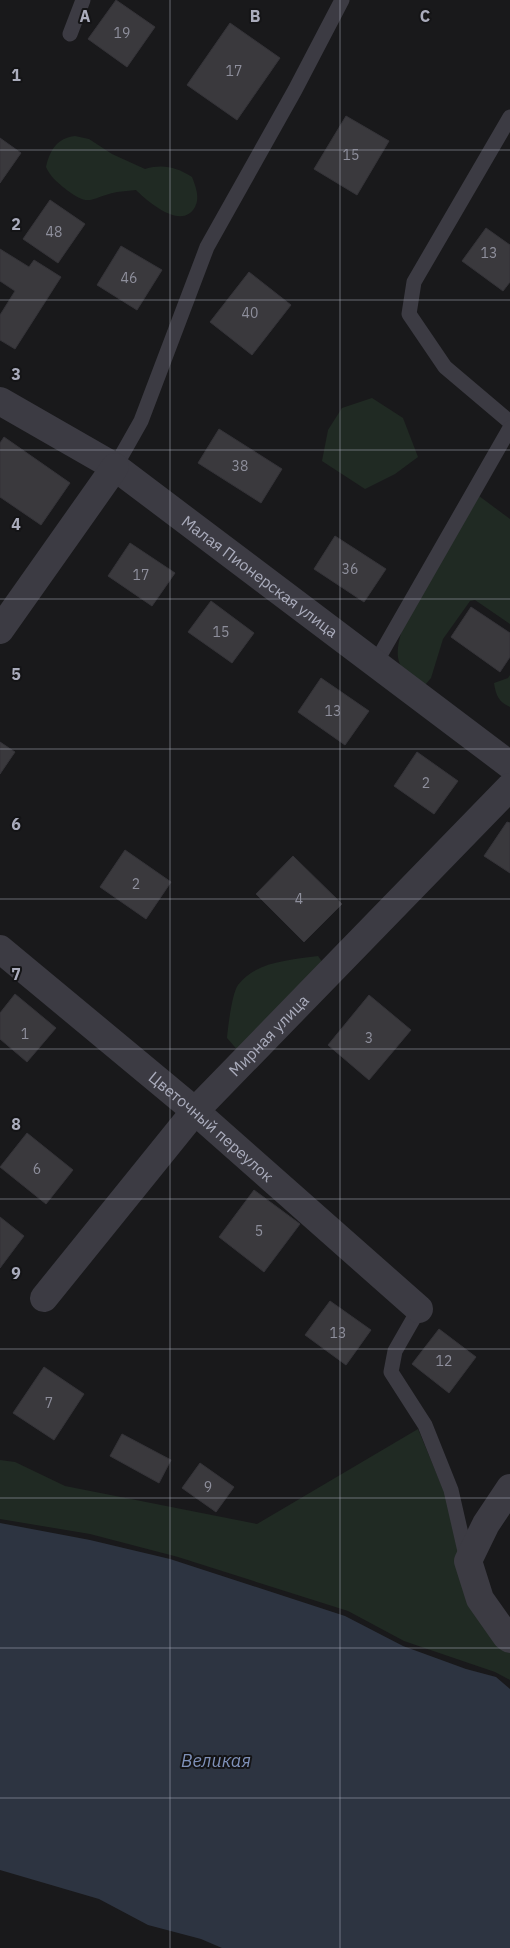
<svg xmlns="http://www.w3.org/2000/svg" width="510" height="1948" viewBox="0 0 510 1948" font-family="'IBM Plex Sans',sans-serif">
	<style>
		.green { fill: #202a23 }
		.water { fill: #2d3441 }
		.building { fill: #3a393d; stroke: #343338 }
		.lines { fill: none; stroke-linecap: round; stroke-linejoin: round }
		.service { stroke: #3c3b43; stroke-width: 15 }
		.minor { stroke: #3c3b43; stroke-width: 28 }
		.grid { fill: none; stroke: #aaacbc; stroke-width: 1; stroke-opacity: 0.55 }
		.labels { text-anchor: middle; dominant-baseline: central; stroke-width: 4; stroke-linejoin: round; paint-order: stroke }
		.number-label { font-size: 14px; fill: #8e8f9c }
		.street-label { font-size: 16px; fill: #aaacbc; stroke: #141416 }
		.water-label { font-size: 18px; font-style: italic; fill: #7f91b9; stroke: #141416 }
		.grid-label { font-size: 16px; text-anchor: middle; font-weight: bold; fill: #aaacbc; stroke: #141416; stroke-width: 4; stroke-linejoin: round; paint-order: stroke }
	</style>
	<rect width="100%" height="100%" fill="#19191b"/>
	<g class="green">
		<path d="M75 136 89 139 112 154 145 169C163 164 176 167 192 177 196 187 200 198 195 207 182 231 148 202 136 190 130 191 123 191 117 192 88 198 91 209 63 187 56 181 50 176 46 167 50 150 57 138 75 136Z"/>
		<polygon points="372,398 403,418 418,457 395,474 365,489 322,461 328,430 342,408"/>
		<path d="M479 496 510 519V624L475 600 470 601 443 639 431 678 425 685C397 672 393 659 402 630Z"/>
		<path d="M510 675V707C499 702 496 696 494 683L508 678Z"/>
		<path d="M318 956 323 963 240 1053 227 1038C228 1027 232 993 238 985 256 961 291 960 318 956Z"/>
		<polygon points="418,1429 510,1649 510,1680 495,1672 404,1641 348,1611 178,1557 90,1534 0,1519 0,1460 15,1462 65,1486 257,1524"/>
	</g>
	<polygon class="water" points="0,1523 90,1540 170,1559 345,1616 403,1646 466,1669 496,1677 510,1689 510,1948 222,1948 201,1939 148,1925 99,1899 0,1870"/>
	<g class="building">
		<polygon points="116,0 155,27 127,67 88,39"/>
		<polygon points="230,23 280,58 237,120 187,85"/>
		<polygon points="346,116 389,141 357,195 314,169"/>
		<polygon points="0,138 21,153 0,183"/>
		<polygon points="50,200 85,224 58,263 23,239"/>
		<polygon points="486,228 510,245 510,282 503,291 462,261"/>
		<polygon points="121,246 162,270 137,310 97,285"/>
		<polygon points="0,249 29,267 34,260 61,277 15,349 0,340 0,315 15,291 0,281"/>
		<polygon points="249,272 291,305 252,355 210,322"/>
		<polygon points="219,429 282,469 261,503 198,463"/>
		<polygon points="4,437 70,483 41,525 0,497 0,443"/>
		<polygon points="335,536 386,569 364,602 314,569"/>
		<polygon points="130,543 175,573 152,606 108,576"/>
		<polygon points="211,601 254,633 232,663 188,632"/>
		<polygon points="471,607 510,633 510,657 500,672 451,637"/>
		<polygon points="321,678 369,711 345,745 298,712"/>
		<polygon points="0,742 15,752 0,774"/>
		<polygon points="417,752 458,781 434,814 394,786"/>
		<polygon points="507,822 510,823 510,873 484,856"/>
		<polygon points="125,850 171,882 146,919 100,887"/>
		<polygon points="293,856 342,904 304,942 256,894"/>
		<polygon points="15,994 56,1028 27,1062 0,1039 0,1013"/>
		<polygon points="369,995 411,1030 369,1080 328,1045"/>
		<polygon points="27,1133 73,1170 46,1204 0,1167"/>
		<polygon points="254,1190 300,1224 264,1272 219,1237"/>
		<polygon points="0,1217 24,1236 0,1268"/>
		<polygon points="330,1301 371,1330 346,1365 305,1335"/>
		<polygon points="439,1329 476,1357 449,1393 412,1364"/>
		<polygon points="44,1367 84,1394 54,1440 13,1413"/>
		<polygon points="122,1434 171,1460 159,1483 110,1456"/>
		<polygon points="200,1463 234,1487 216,1512 182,1488"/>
	</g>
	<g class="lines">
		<g class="service">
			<polyline points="70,34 83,0"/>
			<polyline points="510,117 414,282 409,314 445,367 510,422"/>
			<polyline points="115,467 141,421 207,247 295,90 342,0"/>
			<polyline points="375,664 510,428"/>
			<polyline points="419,1309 395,1351 391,1372 425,1425 451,1490 467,1560"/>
		</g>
		<g class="minor">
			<path id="s1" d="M0 401 115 467 510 765"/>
			<polyline points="0,630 115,467"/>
			<path id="s2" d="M0 949 195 1111 419 1309"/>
			<path id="s3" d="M44 1298 195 1111 510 787"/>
			<polyline points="510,1488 486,1524 468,1561 480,1599 506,1636 510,1639"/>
		</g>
	</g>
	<path class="grid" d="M170 0V1948M340 0V1948M0 150H510M0 300H510M0 450H510M0 599H510M0 749H510M0 899H510M0 1049H510M0 1199H510M0 1349H510M0 1498H510M0 1648H510M0 1798H510"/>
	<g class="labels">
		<g class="number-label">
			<text x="122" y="33">19</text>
			<text x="234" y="71">17</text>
			<text x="351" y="155">15</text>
			<text x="54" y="232">48</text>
			<text x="489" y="253">13</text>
			<text x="129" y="278">46</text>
			<text x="250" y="313">40</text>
			<text x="240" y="466">38</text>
			<text x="350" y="569">36</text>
			<text x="141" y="575">17</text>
			<text x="221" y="632">15</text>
			<text x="333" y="711">13</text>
			<text x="426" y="783">2</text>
			<text x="136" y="884">2</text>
			<text x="299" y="899">4</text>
			<text x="25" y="1034">1</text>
			<text x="369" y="1038">3</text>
			<text x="37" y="1169">6</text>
			<text x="259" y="1231">5</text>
			<text x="338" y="1333">13</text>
			<text x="444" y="1361">12</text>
			<text x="49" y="1403">7</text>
			<text x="208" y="1487">9</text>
		</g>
		<g class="street-label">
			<text stroke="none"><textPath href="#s1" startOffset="314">Малая Пионерская улица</textPath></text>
			<text stroke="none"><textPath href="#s3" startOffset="346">Мирная улица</textPath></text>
			<text stroke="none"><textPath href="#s2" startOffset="276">Цветочный переулок</textPath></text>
		</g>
		<g class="water-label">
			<text x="216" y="1760">Великая</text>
		</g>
	</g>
	<g class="grid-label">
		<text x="85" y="22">A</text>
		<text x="255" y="22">B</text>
		<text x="425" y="22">C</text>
		<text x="16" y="81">1</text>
		<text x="16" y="230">2</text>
		<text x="16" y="380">3</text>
		<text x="16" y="530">4</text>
		<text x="16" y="680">5</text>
		<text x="16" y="830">6</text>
		<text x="16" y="980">7</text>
		<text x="16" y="1130">8</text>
		<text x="16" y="1279">9</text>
	</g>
</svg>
